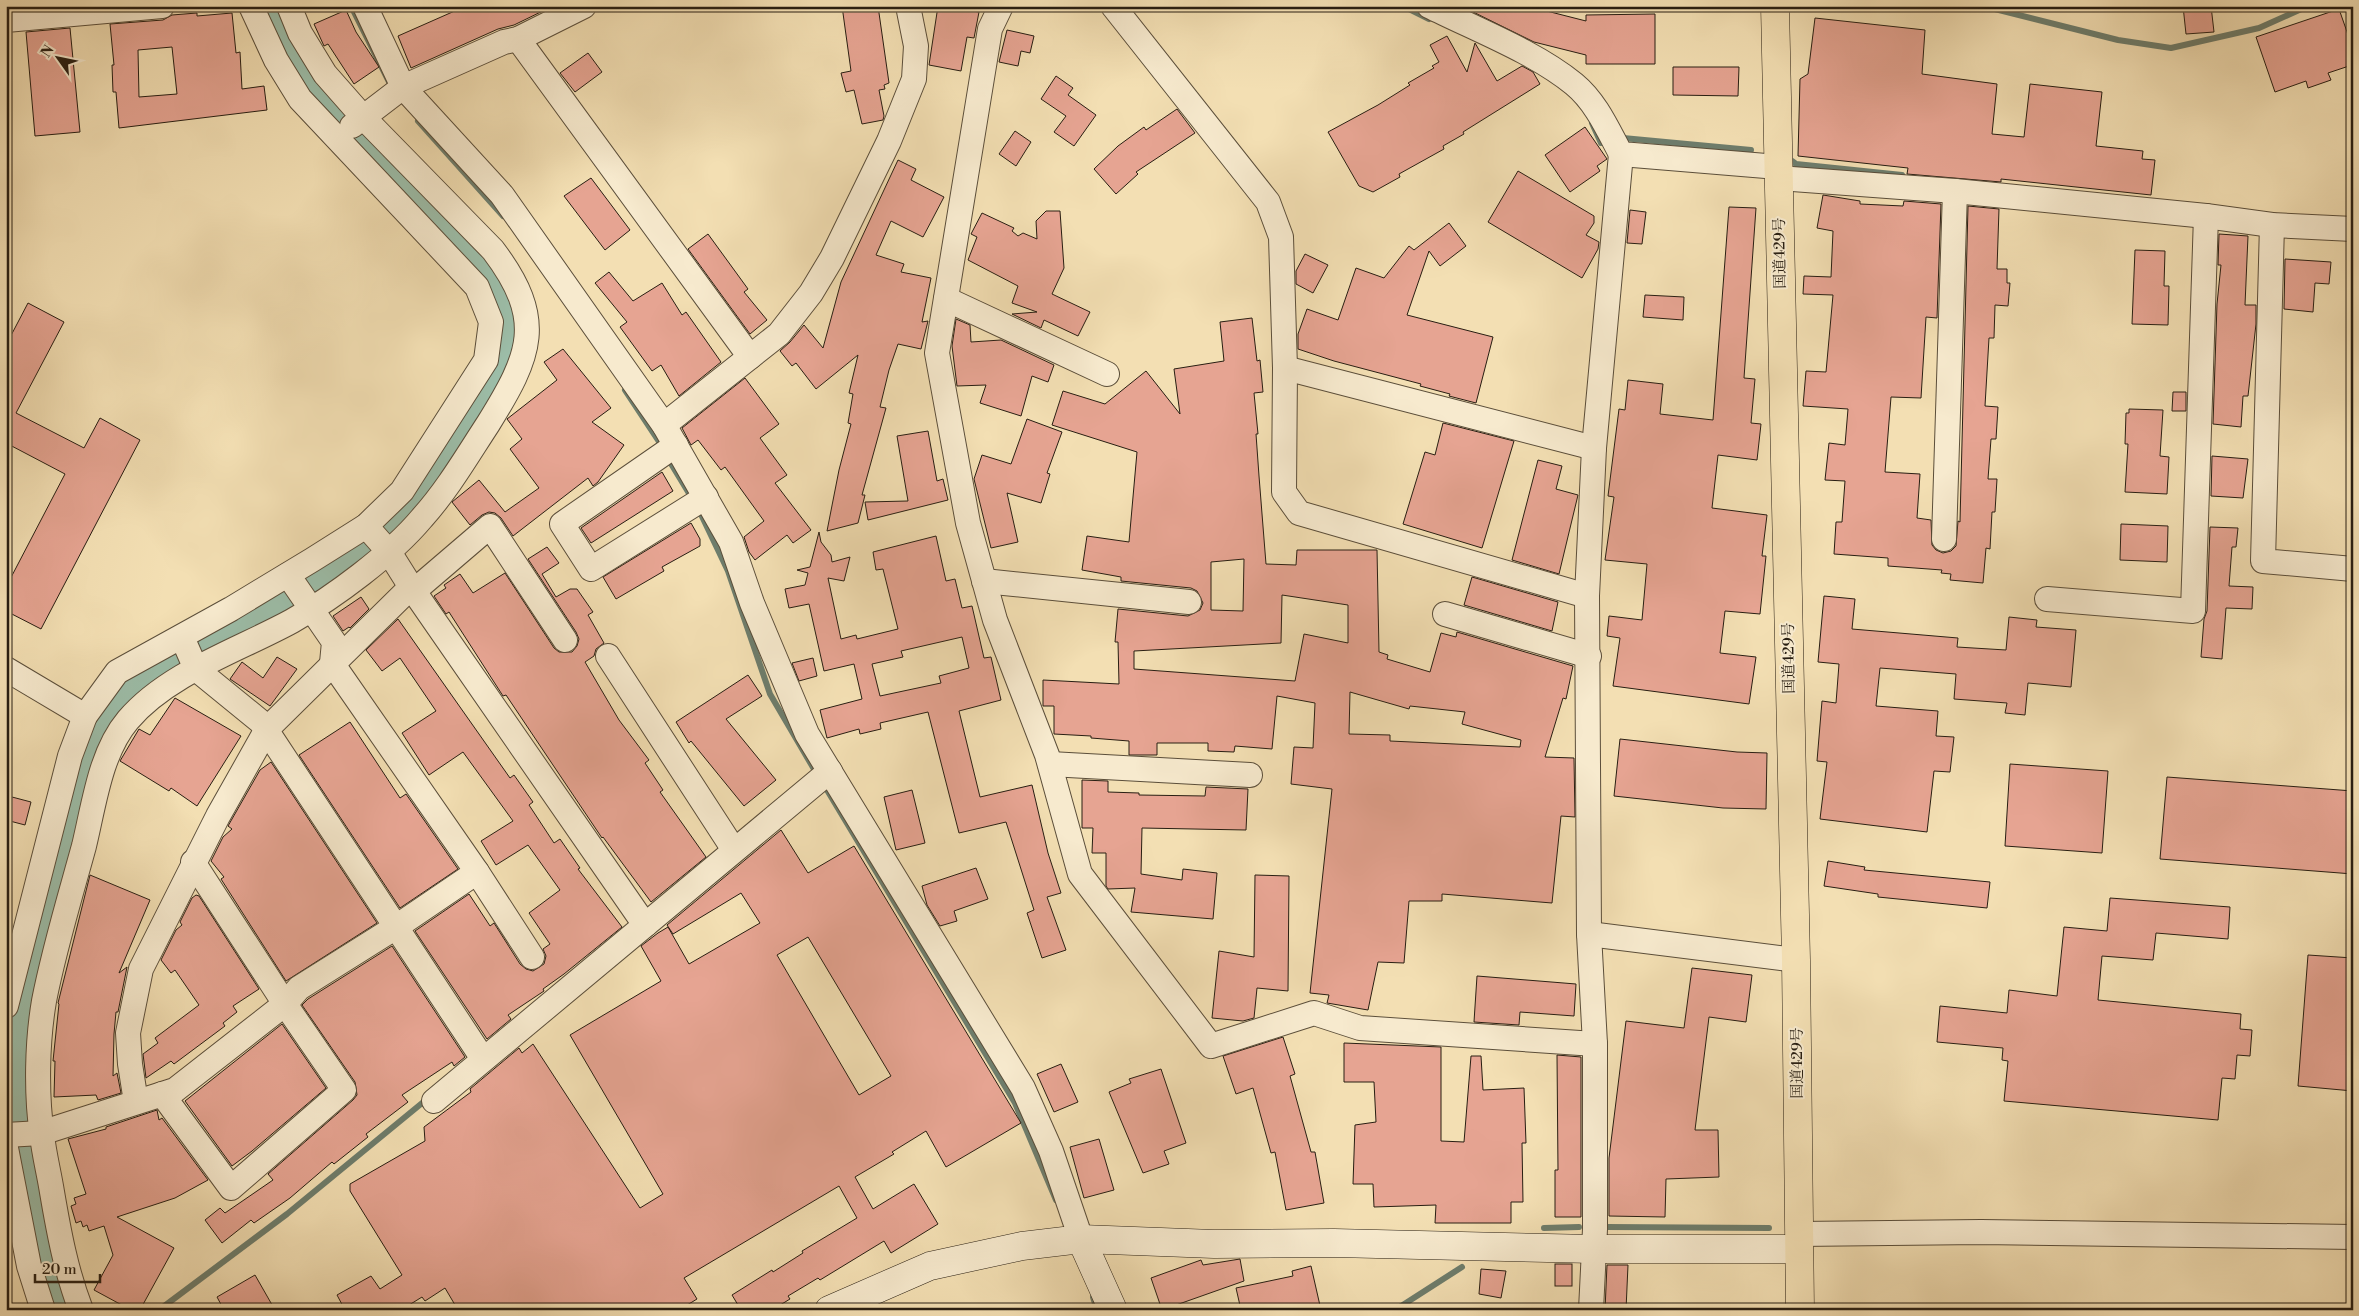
<svg xmlns="http://www.w3.org/2000/svg" width="2359" height="1316" viewBox="0 0 2359 1316" font-family="'Libre Bodoni','Noto Serif JP',serif">
	<style>
		.lines { fill: none; stroke-linecap: round; stroke-linejoin: round }
		.stream { stroke: #6e7d6c; stroke-width: 6 }
		.river { stroke: #9cbda8; stroke-width: 39 }
		.building { fill: #e6a492; stroke: #281e12; fill-rule: evenodd }
		.street-casing { stroke: #5b4e3a; stroke-width: 26 }
		.secondary-casing { stroke: #281e12; stroke-width: 29 }
		.highway-casing { stroke: #281e12; stroke-width: 29 }
		.street { stroke: #f7eace; stroke-width: 24 }
		.secondary { stroke: #f7eace; stroke-width: 28 }
		.highway { stroke: #f3dfb3; stroke-width: 28 }
		.labels { text-anchor: middle; dominant-baseline: central; stroke-width: 4; stroke-linejoin: round; paint-order: stroke }
		.street-label { font-size: 15px; fill: #281e12; stroke: #f7eace }
	</style>
	<rect width="100%" height="100%" fill="#f3dfb3"/>
	<filter id="stains"><feTurbulence type="fractalNoise" baseFrequency=".004" numOctaves="4"/><feColorMatrix values="0 0 0 0 .2 0 0 0 0 .09 0 0 0 0 .02 0 0 0 .5 -.17"/></filter>
	<radialGradient id="worn" r=".72"><stop offset=".6" stop-color="#630" stop-opacity="0"/><stop offset="1" stop-color="#630" stop-opacity=".3"/></radialGradient>
	<g class="lines">
		<g class="stream">
			<polyline points="351,6 393,90"/>
			<polyline points="1403,6 1429,19"/>
			<polyline points="1983,6 2118,40 2171,48 2259,28 2308,6"/>
			<polyline points="418,121 503,216"/>
			<polyline points="1592,123 1601,143 1603,142"/>
			<polyline points="1623,138 1751,150"/>
			<polyline points="1792,161 1796,164 1902,175"/>
			<polyline points="625,390 660,443"/>
			<polyline points="670,462 693,500"/>
			<polyline points="698,508 728,571 770,694 818,776"/>
			<polyline points="824,785 1015,1103 1056,1200"/>
			<polyline points="1606,1227 1769,1228"/>
			<polyline points="1544,1228 1579,1227"/>
			<polyline points="1093,1297 1097,1310"/>
			<polyline points="159,1310 287,1214 427,1099"/>
			<polyline points="1395,1310 1462,1267"/>
		</g>
		<polyline class="river" points="61,1310 48,1273 33,1208 19,1122 19,1064 25,995 89,753 115,704 145,678 218,640 312,586 340,566 404,514 441,469 460,435 496,381 510,348 511,321 502,292 477,258 362,144 339,113 307,79 281,36 269,6"/>
	</g>
	<g class="building">
		<polygon points="466,6 553,6 514,25 498,29 411,68 398,36"/>
		<polygon points="842,6 878,6 889,83 884,85 885,89 879,90 884,116 883,120 862,124 854,90 846,92 841,73 851,71"/>
		<polygon points="938,6 979,12 974,38 967,37 961,71 929,65"/>
		<polygon points="1461,6 1527,6 1586,21 1586,15 1655,14 1655,64 1586,64 1586,55 1534,42"/>
		<polygon points="2183,6 2211,6 2214,32 2186,34"/>
		<polygon points="2339,9 2353,49 2353,52 2348,54 2352,65 2328,73 2331,80 2308,88 2306,81 2275,92 2256,37"/>
		<polygon points="346,10 356,32 379,67 354,84 328,44 324,46 314,24"/>
		<path d="M197 13V16L232 13 236 53 240 52 242 89 264 86 267 110 119 128 116 92H113L112 65H114L110 24 163 20 172 15ZM172 47 177 94 139 97 138 50Z"/>
		<polygon points="1815,18 1925,30 1922,74 1997,84 1992,134 2024,137 2030,84 2102,92 2096,146 2143,151 2142,159 2155,160 2151,195 2001,179 2001,182 1907,174 1908,168 1798,156 1800,79 1808,74"/>
		<polygon points="70,28 80,132 35,136 26,32"/>
		<polygon points="1007,30 1034,36 1030,53 1021,51 1018,66 999,62"/>
		<polygon points="1447,36 1467,72 1475,43 1497,81 1522,66 1533,72 1540,84 1463,132 1464,134 1443,146 1444,149 1399,174 1400,177 1373,192 1359,186 1328,132 1378,105 1410,85 1408,83 1434,68 1432,66 1439,62 1430,45"/>
		<polygon points="588,53 602,72 575,92 560,73"/>
		<polygon points="1673,67 1739,67 1738,96 1673,95"/>
		<polygon points="1056,76 1073,88 1068,95 1096,115 1074,146 1054,132 1066,116 1041,99"/>
		<polygon points="1177,109 1195,133 1136,172 1138,174 1116,194 1094,169 1118,146 1144,127 1146,130"/>
		<polygon points="1585,127 1607,159 1597,166 1600,171 1570,192 1545,155"/>
		<polygon points="1015,131 1031,142 1016,166 999,154"/>
		<polygon points="898,160 916,169 911,180 944,197 923,237 891,221 876,255 904,264 901,272 931,278 922,322 928,321 921,349 898,344 889,370 880,407 886,408 862,495 865,495 858,523 827,531 839,470 851,424 848,423 853,394 849,393 858,355 816,389 796,363 792,366 780,351 790,342 804,325 823,348 841,282"/>
		<polygon points="1518,171 1594,216 1594,223 1586,235 1599,242 1598,249 1582,278 1488,222"/>
		<polygon points="591,178 630,230 605,250 564,196"/>
		<polygon points="1823,195 1860,201 1860,204 1903,206 1904,201 1941,204 1937,318 1926,317 1921,398 1891,397 1885,472 1920,474 1917,518 1931,520 1932,545 1936,550 1943,553 1951,551 1956,546 1958,521 1960,522 1968,206 1999,209 1997,269 2007,269 2007,283 2010,283 2008,306 1995,305 1994,338 1989,338 1985,406 1998,407 1996,439 1991,439 1988,479 1997,479 1995,512 1992,512 1990,549 1986,548 1983,583 1950,580 1951,574 1941,573 1942,570 1888,566 1888,558 1834,554 1836,522 1842,522 1845,481 1825,480 1829,443 1845,445 1848,409 1803,406 1806,371 1826,372 1833,295 1803,294 1804,276 1831,277 1833,231 1817,228"/>
		<polygon points="1729,207 1756,208 1744,378 1755,379 1751,423 1761,424 1757,460 1718,455 1712,508 1767,515 1762,556 1766,556 1760,614 1725,611 1720,653 1756,657 1749,704 1613,686 1620,638 1607,636 1609,616 1642,620 1647,564 1605,560 1614,497 1608,496 1619,409 1625,410 1628,380 1663,384 1660,414 1713,420"/>
		<polygon points="1630,210 1646,212 1642,244 1627,243"/>
		<polygon points="1046,211 1060,211 1064,268 1052,294 1090,312 1078,336 1044,320 1041,328 1012,314 1037,312 1012,303 1018,286 968,260 977,237 971,234 982,213 1014,228 1012,231 1018,236 1023,233 1037,239 1036,221"/>
		<polygon points="1449,223 1466,246 1440,266 1429,251 1407,315 1493,337 1476,403 1449,396 1450,394 1420,386 1421,384 1334,361 1298,349 1298,334 1307,309 1338,320 1356,268 1384,278 1409,246 1414,250"/>
		<polygon points="708,234 748,289 744,292 767,320 750,334 688,249"/>
		<polygon points="2219,234 2248,236 2245,305 2256,305 2256,324 2248,396 2243,396 2241,427 2213,424 2217,304 2221,265 2218,265"/>
		<polygon points="2135,250 2165,251 2164,286 2169,286 2168,325 2132,324"/>
		<polygon points="1305,254 1328,265 1313,293 1296,284 1296,271"/>
		<polygon points="2285,259 2331,262 2329,284 2315,283 2313,312 2284,309"/>
		<polygon points="609,272 633,301 662,283 682,315 686,312 721,362 679,396 661,365 652,371 620,327 627,322 595,283"/>
		<polygon points="1645,295 1684,297 1683,320 1643,317"/>
		<polygon points="28,303 64,322 16,413 84,448 100,418 140,440 41,629 6,611 6,587 65,474 6,443 6,345"/>
		<path d="M1252 318 1257 361 1260 360 1263 392 1254 393 1258 434H1256L1259 476 1266 564 1296 565 1297 550H1377L1379 652 1388 655 1387 659 1430 672 1441 633 1456 637 1457 632 1573 666 1566 699 1563 698 1545 757 1574 758 1575 817 1561 816 1552 903 1442 894V901H1409L1404 963 1378 962 1368 1010 1327 1003 1329 995 1310 993 1332 789 1291 784 1294 747 1313 748 1315 703 1277 696 1272 749 1235 746 1234 752 1208 751V743H1157V755H1129V741L1091 738V736L1054 734V706H1043V680L1119 684 1118 642H1115L1118 609 1188 616 1200 610 1203 603 1197 591 1191 588 1121 581V577L1082 570 1087 536 1129 542 1137 452 1052 425 1063 391 1105 404 1146 371 1180 414 1174 369 1224 361 1220 322ZM1244 559 1243 611 1211 610V562ZM1282 595 1348 605V643L1304 634 1295 681 1134 669V651L1281 643ZM1350 692 1409 709 1410 706 1465 712 1462 724 1521 740 1520 747 1390 741V735L1349 734Z"/>
		<polygon points="956,319 970,325 971,342 1001,340 1054,365 1048,382 1032,376 1021,416 980,403 986,385 957,386 952,346"/>
		<polygon points="563,349 611,408 592,422 624,445 598,482 593,486 588,478 513,536 501,518 495,513 489,512 482,515 470,525 452,502 479,480 505,512 539,488 510,449 522,439 507,419 557,380 544,362"/>
		<polygon points="745,378 779,424 760,438 787,475 775,483 811,530 793,543 787,535 755,560 749,552 744,537 764,521 725,467 721,470 698,440 691,445 682,428"/>
		<polygon points="2173,392 2186,392 2186,411 2172,411"/>
		<polygon points="2129,409 2163,410 2160,456 2169,457 2167,494 2125,492 2128,444 2125,444 2126,413 2129,413"/>
		<polygon points="1027,419 1062,432 1047,473 1050,474 1041,503 1007,493 1018,542 991,548 974,479 982,455 1011,464"/>
		<polygon points="1443,423 1514,441 1482,548 1403,524 1425,452 1435,455"/>
		<polygon points="928,431 937,481 943,479 948,500 868,520 865,502 908,501 897,436"/>
		<polygon points="2212,456 2248,459 2243,498 2211,496"/>
		<polygon points="1538,460 1562,466 1556,489 1578,495 1559,574 1512,560"/>
		<polygon points="662,472 673,491 591,543 581,528"/>
		<polygon points="691,523 700,539 700,546 662,567 664,571 616,599 603,577"/>
		<polygon points="2121,524 2168,526 2167,562 2120,560"/>
		<polygon points="2210,527 2238,528 2236,547 2232,547 2229,586 2253,587 2252,609 2226,608 2222,659 2201,657 2204,619 2207,611"/>
		<path d="M819 532 821 542 831 555 832 562 850 557 844 581 828 578 841 639 856 635 857 639 898 629 883 569 876 570 873 552 936 536 946 581 955 579 962 608 972 606 984 658 991 657 1001 700 959 711 980 797 1032 785 1048 853 1061 893 1047 897 1066 950 1042 958 1027 913 1034 910 1006 822 959 833 928 712 880 723 881 729 860 734 859 729 827 738 820 710 862 699 854 664 824 671 809 604 789 608 785 589 805 585 808 573 797 570 810 567ZM962 637 969 668 939 676 941 683 880 696 872 664 903 657 901 651Z"/>
		<polygon points="547,547 559,563 542,574 556,597 570,589 577,589 593,612 588,615 604,643 596,649 594,656 585,662 619,720 649,760 645,763 663,790 660,792 706,857 651,902 603,837 602,838 506,695 503,696 449,612 446,614 434,596 446,588 444,585 460,574 473,593 505,573 554,648 559,652 572,652 577,646 579,639 576,632 528,559"/>
		<polygon points="1472,577 1558,602 1552,631 1464,605"/>
		<polygon points="1824,596 1855,599 1852,629 1958,638 1957,647 2006,650 2009,617 2037,620 2036,627 2076,630 2071,687 2028,683 2025,715 2005,713 2007,703 1954,699 1956,674 1880,668 1876,706 1938,711 1936,736 1954,737 1950,772 1934,771 1927,832 1820,819 1827,762 1817,761 1822,701 1836,703 1839,664 1818,662"/>
		<polygon points="361,597 369,609 350,628 349,627 343,631 333,616"/>
		<polygon points="398,619 510,778 514,775 533,802 529,805 554,843 560,839 580,868 578,869 622,927 564,974 543,989 544,991 508,1015 511,1019 487,1039 415,931 469,894 490,926 494,923 520,964 526,969 533,971 544,964 546,956 543,949 550,944 529,913 560,890 528,845 496,865 481,841 513,821 463,752 429,775 402,733 436,711 400,658 382,671 366,650"/>
		<polygon points="277,657 297,669 270,706 230,679 242,662 263,678"/>
		<polygon points="813,658 817,676 799,681 792,663"/>
		<polygon points="748,675 762,696 726,719 776,780 744,806 691,741 689,743 676,722"/>
		<polygon points="175,698 241,736 197,806 171,788 169,791 120,761 139,729 150,735"/>
		<polygon points="350,722 400,798 406,794 458,869 400,908 299,755"/>
		<polygon points="1620,739 1737,752 1767,753 1766,809 1723,808 1614,796"/>
		<polygon points="271,762 377,923 286,981 221,879 224,877 211,861 223,837 232,829 228,826 260,770"/>
		<polygon points="2010,764 2108,771 2102,853 2005,846"/>
		<polygon points="2167,777 2353,791 2353,874 2160,859"/>
		<polygon points="1082,780 1108,781 1108,792 1139,793 1139,795 1205,796 1206,787 1248,789 1246,830 1142,828 1141,874 1182,880 1183,869 1217,873 1213,919 1131,912 1135,888 1108,889 1106,886 1106,853 1092,853 1093,828 1082,828"/>
		<polygon points="912,790 925,843 896,850 884,797"/>
		<polygon points="12,797 31,802 25,825 6,820"/>
		<path d="M781 830 808 873 854 846 1021 1123 946 1167 926 1131 892 1152 894 1154 855 1177 873 1209 914 1184 938 1224 891 1253 884 1241 820 1280 818 1278 788 1296 790 1299 772 1310H741L732 1295 772 1270 773 1272 803 1253 802 1251 857 1218 839 1186 684 1278 697 1299 679 1310H458L445 1288 425 1301 422 1297 401 1310H345L337 1295 371 1276 380 1289 402 1275 350 1191V1184L425 1141 424 1127 471 1092 470 1089 519 1048 522 1053 533 1044 640 1208 663 1194 570 1035 661 981 641 946 658 933 668 927 689 964 760 923 741 893 673 934 667 925ZM808 937 891 1076 859 1095 777 955Z"/>
		<polygon points="1828,861 1865,867 1864,870 1990,882 1987,908 1878,897 1878,894 1824,886"/>
		<polygon points="976,868 988,899 954,911 957,921 940,926 927,905 922,886"/>
		<polygon points="90,875 150,900 119,973 127,967 118,1012 116,1012 114,1034 113,1076 117,1073 121,1093 98,1100 96,1095 54,1097 55,1061 53,1061 59,1004 58,1003"/>
		<polygon points="1255,875 1289,876 1288,991 1257,988 1254,1018 1243,1021 1212,1018 1219,951 1254,957"/>
		<polygon points="196,895 199,896 259,989 233,1006 237,1012 223,1023 225,1026 174,1064 171,1061 146,1078 143,1054 158,1043 155,1038 199,1005 175,970 171,973 161,960 176,930 182,925 180,922 192,898"/>
		<polygon points="2110,898 2230,907 2228,939 2156,933 2153,960 2102,956 2098,1000 2241,1014 2240,1029 2252,1030 2250,1056 2237,1055 2235,1079 2222,1078 2218,1120 2004,1101 2008,1061 2002,1060 2003,1048 1937,1042 1940,1006 2007,1013 2009,990 2057,996 2064,927 2107,931"/>
		<polygon points="392,946 465,1057 454,1066 452,1062 402,1095 408,1102 366,1134 368,1137 334,1164 332,1162 290,1198 254,1223 251,1220 222,1243 205,1220 220,1208 225,1213 273,1180 268,1174 353,1100 357,1095 355,1082 302,1005 308,999"/>
		<polygon points="2308,955 2353,958 2353,1091 2298,1086"/>
		<polygon points="1692,968 1752,975 1746,1022 1709,1017 1695,1130 1718,1130 1719,1177 1666,1179 1665,1217 1609,1216 1609,1158 1626,1021 1684,1028"/>
		<polygon points="1477,976 1576,984 1574,1016 1520,1012 1519,1025 1474,1022"/>
		<polygon points="282,1024 326,1088 252,1151 232,1166 185,1101"/>
		<polygon points="1283,1037 1295,1074 1290,1076 1311,1152 1315,1152 1324,1203 1286,1210 1275,1152 1271,1153 1253,1088 1236,1094 1223,1056"/>
		<polygon points="1344,1043 1441,1047 1441,1141 1464,1142 1471,1056 1481,1056 1483,1090 1524,1088 1526,1143 1522,1143 1523,1202 1511,1202 1511,1223 1435,1223 1436,1205 1374,1207 1373,1184 1353,1184 1355,1125 1376,1122 1374,1082 1344,1082"/>
		<polygon points="1557,1055 1581,1057 1581,1217 1555,1217 1555,1170 1558,1170"/>
		<polygon points="1061,1064 1078,1102 1054,1112 1037,1074"/>
		<polygon points="1161,1069 1186,1143 1164,1151 1169,1164 1143,1173 1109,1092 1131,1083 1129,1079"/>
		<polygon points="157,1110 159,1120 162,1118 208,1180 175,1198 117,1217 174,1248 140,1310 131,1310 94,1290 113,1255 104,1226 89,1231 87,1225 83,1227 81,1221 76,1223 71,1206 76,1204 74,1198 86,1194 68,1139 106,1129 106,1127"/>
		<polygon points="1099,1139 1114,1190 1084,1198 1070,1147"/>
		<polygon points="1240,1259 1244,1281 1162,1310 1151,1278 1201,1260 1203,1265"/>
		<rect x="1555" y="1264" width="17" height="22"/>
		<polygon points="1607,1265 1628,1265 1626,1310 1605,1310"/>
		<polygon points="1311,1266 1321,1310 1241,1310 1236,1288 1293,1276 1292,1271"/>
		<polygon points="1481,1269 1506,1271 1501,1298 1479,1294"/>
		<polygon points="255,1275 275,1310 224,1310 217,1297"/>
	</g>
	<g class="lines">
		<g class="street-casing">
			<g id="street">
				<polyline points="365,6 403,87 502,195 664,425 731,542 752,603 807,734 1023,1088 1051,1151 1081,1239"/>
				<polyline points="1001,6 990,29 937,353 968,523 995,620 1047,755 1080,874 1211,1046 1314,1013 1360,1028 1595,1044"/>
				<polyline points="1113,6 1268,202 1281,237 1285,368 1284,492 1299,513 1587,596"/>
				<path d="M1429 6C1475 29 1535 52 1574 84 1596 102 1608 130 1621 154L1778 167"/>
				<polyline points="6,20 162,6"/>
				<polyline points="518,39 750,357"/>
				<polyline points="352,126 403,87 504,42 518,39 584,6"/>
				<polyline points="1778,178 1955,191 2206,216 2272,225 2353,229"/>
				<polyline points="2272,225 2263,561 2353,569"/>
				<polyline points="946,299 1107,374"/>
				<polyline points="1285,368 1594,448"/>
				<polyline points="664,425 779,334 811,293 832,258 889,141 914,79 916,46 908,6"/>
				<polyline points="676,445 562,524 591,569 706,497"/>
				<polyline points="366,526 389,552 411,587 645,925"/>
				<polyline points="1944,539 1955,191"/>
				<polyline points="288,575 334,642 332,663 477,872 532,957"/>
				<polyline points="984,581 1189,602"/>
				<polyline points="414,591 490,526 565,640"/>
				<polyline points="2047,599 2193,611 2206,216"/>
				<polyline points="1445,614 1589,656"/>
				<polyline points="182,637 196,669 261,722 483,1059"/>
				<polyline points="608,656 734,850"/>
				<polyline points="6,669 85,716"/>
				<polyline points="1050,764 1250,775"/>
				<polyline points="1589,934 1796,960"/>
				<polyline points="6,1006 70,756 85,716 117,672 231,609 312,560 366,526 402,491 486,360 491,322 477,287 300,99 276,60 251,6"/>
				<polyline points="162,1094 231,1188 344,1090 285,1004 193,862"/>
				<polyline points="434,1101 830,771"/>
				<polyline points="136,1102 130,1064 128,1033 141,969 218,816 267,729 411,587"/>
				<polyline points="6,1135 41,1133 175,1090 285,1004 299,988 396,927 477,872"/>
				<polyline points="6,1148 29,1266 43,1310"/>
				<polyline points="1798,1234 1981,1232 2353,1237"/>
				<path d="M81 1310C66 1271 59 1233 52 1192 49 1173 44 1154 42 1135 36 1094 37 1042 44 1001 54 949 70 897 84 846 94 805 100 753 128 720 168 673 239 650 292 621 334 597 391 555 422 518 448 489 467 456 488 424 531 355 546 320 493 250L362 116 325 74 300 33 289 6"/>
				<polyline points="1591,1310 1595,1229 1595,1044 1589,934 1587,596 1594,448 1621,154"/>
			</g>
		</g>
		<g class="secondary-casing">
			<g id="secondary">
				<polyline points="1081,1239 1113,1310"/>
				<polyline points="829,1310 930,1266 1022,1246 1081,1239 1214,1244 1334,1243 1594,1249 1798,1249"/>
			</g>
		</g>
		<g class="highway-casing">
			<polyline id="highway" points="1775,6 1796,960 1800,1310"/>
		</g>
		<use href="#street" class="street"/>
		<use href="#secondary" class="secondary"/>
		<use href="#highway" class="highway"/>
	</g>
	<g class="labels">
		<g class="street-label">
			<text transform="translate(1780 253) rotate(-91)">国道429号</text>
			<text transform="translate(1789 658) rotate(-91)">国道429号</text>
			<text transform="translate(1797 1063) rotate(-90)">国道429号</text>
		</g>
	</g>
	<rect width="2359" height="1316" fill="none" stroke="#f3dfb3" stroke-width="25"/>
	<rect x="8" y="8" width="2344" height="1301" fill="none" stroke="#281e12" stroke-width="2.5"/>
	<rect x="12" y="12" width="2334" height="1291" fill="none" stroke="#281e12"/>
	<g transform="translate(58 58) rotate(303)" stroke="#f7eace" stroke-width="4" paint-order="stroke">
	<path d="M0-4L9 19L0 12L-9 19Z" fill="#281e12"/>
	<text y="-8" font-size="14" font-weight="bold" text-anchor="middle" fill="#281e12">N</text>
	</g>
	<path d="M35 1274v8h65v-8" fill="none" stroke="#281e12" stroke-width="2.5"/>
	<text x="42" y="1274" font-size="15" fill="#281e12" stroke="#f7eace" stroke-width="4" paint-order="stroke">20 m</text>
	<rect width="100%" height="100%" filter="url(#stains)"/>
	<rect width="100%" height="100%" fill="url(#worn)"/>
</svg>
